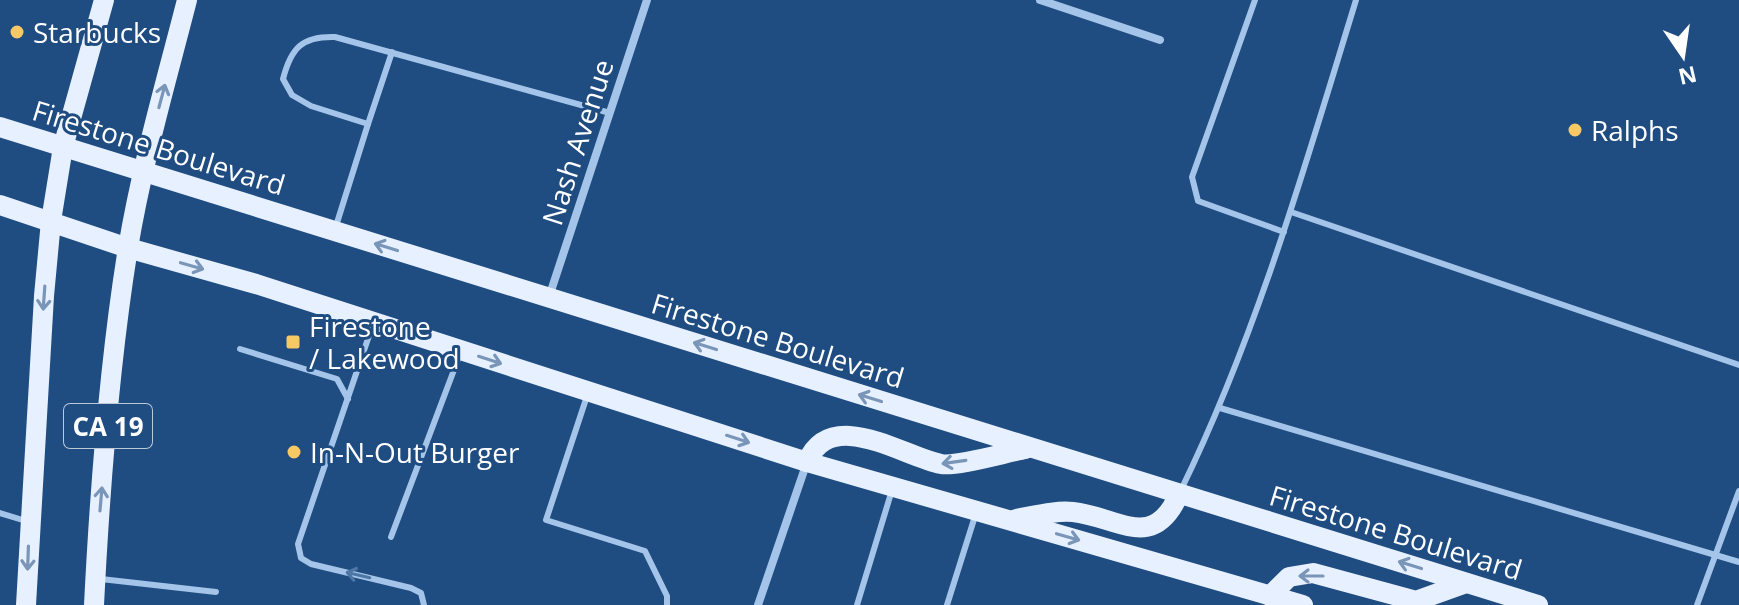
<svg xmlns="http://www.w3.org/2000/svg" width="1739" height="605" viewBox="0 0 1739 605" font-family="'Open Sans',sans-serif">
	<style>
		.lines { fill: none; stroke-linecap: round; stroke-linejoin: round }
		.service { stroke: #a4c5e9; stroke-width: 6 }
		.minor { stroke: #a4c5e9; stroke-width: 8 }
		.primary { stroke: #e7f0fe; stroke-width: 20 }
		.oneway { stroke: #7996b9 }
		.oneway2 { stroke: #4e76a5 }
		.poi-dot { fill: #f7c964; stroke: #1f4c81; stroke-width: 3 }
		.labels { text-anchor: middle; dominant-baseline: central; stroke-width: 6; stroke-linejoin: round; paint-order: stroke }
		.shield { fill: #1f4c81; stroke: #bcc9d9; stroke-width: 2 }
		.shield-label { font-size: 26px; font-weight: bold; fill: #fff }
		.poi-label { font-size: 28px; fill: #fff; stroke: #1f4c81; text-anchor: start }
		.street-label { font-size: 28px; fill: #fff; stroke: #1f4c81 }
	</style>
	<rect width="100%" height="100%" fill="#1f4c81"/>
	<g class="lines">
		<g class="service">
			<polyline points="1255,0 1192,177 1198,201 1284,232"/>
			<polyline points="368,124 392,52"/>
			<polyline points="1291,212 1739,365"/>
			<path d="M336 226 368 124 311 106 292 95 283 79C291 48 302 36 335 37L610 113"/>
			<polyline points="373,324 298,544 301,558 311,564 411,588 421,593 424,605"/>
			<polyline points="240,349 337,379 348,399"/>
			<polyline points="588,393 546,520 645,551 667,596 667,605"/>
			<polyline points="1220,408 1739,562"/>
			<path d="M1181 490C1257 334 1305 166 1356 0"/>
			<polyline points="0,513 26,521"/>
			<polyline points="391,537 460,354"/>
			<polyline points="101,579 216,592"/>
			<polyline points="857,605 892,490"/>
			<polyline points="947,605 976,513"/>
			<polyline points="1697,605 1739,491"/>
		</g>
		<g class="minor">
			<polyline points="1040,0 1160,40"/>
			<polyline points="549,297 647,0"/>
			<polyline points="758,605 807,462"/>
		</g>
		<g class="primary">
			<polyline points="0,127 1538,605"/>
			<polyline points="0,205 128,248 256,284 807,462 1303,605"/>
			<path d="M807 462C831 406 902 456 941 464 956 467 1008 452 1026 449"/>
			<path d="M1016 519C1034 516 1055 510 1073 512 1119 517 1153 553 1179 494"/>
			<polyline points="1270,596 1289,577 1313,573 1416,601 1466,583"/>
			<polyline points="26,605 44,296 51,221 63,147 104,0"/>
			<path d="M94 605C100 486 109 365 128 248 142 164 166 82 187 0"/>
		</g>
	</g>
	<defs><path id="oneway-shaft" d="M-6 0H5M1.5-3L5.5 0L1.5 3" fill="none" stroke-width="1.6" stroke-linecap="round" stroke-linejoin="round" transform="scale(2)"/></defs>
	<g class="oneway">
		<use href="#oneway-shaft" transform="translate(162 96) rotate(-75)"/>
		<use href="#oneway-shaft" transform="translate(386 247) rotate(-163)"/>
		<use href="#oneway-shaft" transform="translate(192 266) rotate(16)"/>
		<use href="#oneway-shaft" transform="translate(44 298) rotate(94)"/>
		<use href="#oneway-shaft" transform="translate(705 346) rotate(-163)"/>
		<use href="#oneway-shaft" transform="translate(490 360) rotate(18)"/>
		<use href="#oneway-shaft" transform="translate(870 398) rotate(-163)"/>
		<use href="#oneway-shaft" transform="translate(738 439) rotate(18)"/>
		<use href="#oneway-shaft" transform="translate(954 462) rotate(172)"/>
		<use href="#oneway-shaft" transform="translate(101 499) rotate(-85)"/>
		<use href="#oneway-shaft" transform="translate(1068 537) rotate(16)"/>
		<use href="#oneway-shaft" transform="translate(28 558) rotate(92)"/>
		<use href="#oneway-shaft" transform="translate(1410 565) rotate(-163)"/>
		<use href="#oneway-shaft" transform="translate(1311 576) rotate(-180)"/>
	</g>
	<use class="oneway2" href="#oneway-shaft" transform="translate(358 575) rotate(-167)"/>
	<g class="poi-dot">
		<circle cx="17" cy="32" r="8"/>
		<circle cx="1575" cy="130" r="8"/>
		<rect x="285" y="334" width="16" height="16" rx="4"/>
		<circle cx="294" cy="452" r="8"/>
	</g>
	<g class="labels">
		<rect class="shield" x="64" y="404" width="88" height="44" rx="6"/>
		<g class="shield-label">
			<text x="108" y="426">CA 19</text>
		</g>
		<g class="poi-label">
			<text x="33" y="32">Starbucks</text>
			<text x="1591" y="130">Ralphs</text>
			<text x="309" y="326">Firestone<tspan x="309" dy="32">/ Lakewood</tspan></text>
			<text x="310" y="452">In-N-Out Burger</text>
		</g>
		<g class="street-label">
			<text transform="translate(577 142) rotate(-72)">Nash Avenue</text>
			<text transform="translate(159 147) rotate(17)">Firestone Boulevard</text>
			<text transform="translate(778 340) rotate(17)">Firestone Boulevard</text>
			<text transform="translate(1396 532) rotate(17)">Firestone Boulevard</text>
		</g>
	</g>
	<g transform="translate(1683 56) rotate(167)" stroke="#1f4c81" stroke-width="6" paint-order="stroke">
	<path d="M0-6L14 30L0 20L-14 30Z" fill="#ffffff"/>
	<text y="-12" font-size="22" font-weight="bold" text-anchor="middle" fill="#ffffff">N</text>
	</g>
</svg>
